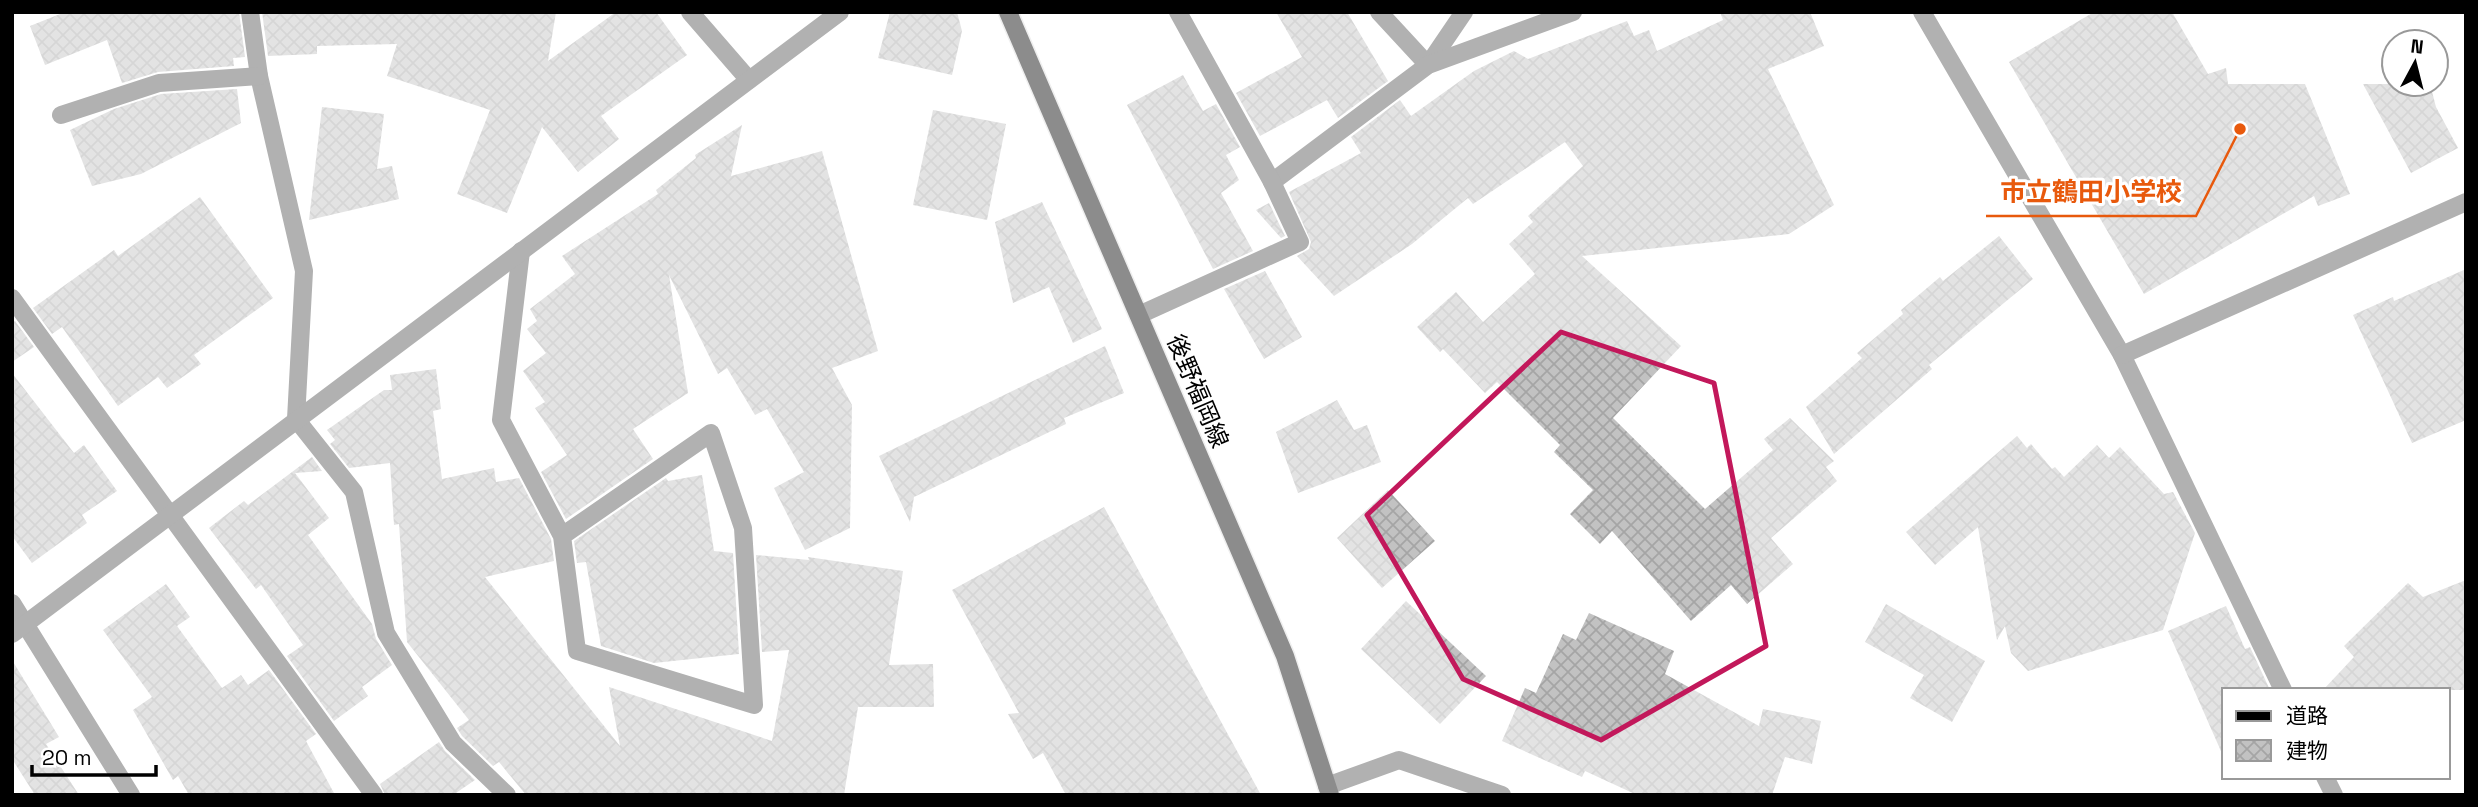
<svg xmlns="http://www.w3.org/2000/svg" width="2478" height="807" viewBox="0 0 2478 807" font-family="'Space Grotesk','Noto Sans JP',sans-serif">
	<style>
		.building { fill: url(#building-cross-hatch) }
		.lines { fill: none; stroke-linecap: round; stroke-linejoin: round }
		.major-casing { stroke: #dbdbdb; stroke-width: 21 }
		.minor { stroke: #525252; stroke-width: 18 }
		.major { stroke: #000; stroke-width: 18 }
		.marked { fill: none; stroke: #c2185b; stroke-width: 5; stroke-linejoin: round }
		.labels { text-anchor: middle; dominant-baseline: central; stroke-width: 6; stroke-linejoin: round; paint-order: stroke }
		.street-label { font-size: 24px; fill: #000; stroke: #fff }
		.leader { fill: none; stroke: #e8590c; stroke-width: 2.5 }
		.callout-dot { fill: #e8590c; stroke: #fff; stroke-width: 2.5 }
		.callout-label { font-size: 26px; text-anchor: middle; font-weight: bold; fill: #e8590c; stroke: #fff; stroke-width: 6; stroke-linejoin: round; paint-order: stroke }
	</style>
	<defs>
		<pattern id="building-cross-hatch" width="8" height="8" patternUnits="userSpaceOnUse" patternTransform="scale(1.75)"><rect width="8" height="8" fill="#c2c2c2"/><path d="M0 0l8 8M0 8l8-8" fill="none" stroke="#a5a5a5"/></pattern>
	</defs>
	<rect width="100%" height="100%" fill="#fff"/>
	<g class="building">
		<polygon points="65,12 239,12 245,57 233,58 234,66 158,72 122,83 107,40 45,65 30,26"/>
		<polygon points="262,12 556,12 548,61 616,12 656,12 687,55 601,116 619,139 578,172 542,127 507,213 457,194 490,110 387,76 397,44 317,46 317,54 268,56"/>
		<polygon points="890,12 957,12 962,31 952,75 878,58"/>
		<polygon points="1276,12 1347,12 1388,81 1338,118 1327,100 1260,136 1236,93 1302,57"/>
		<polygon points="1720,12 1810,12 1824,46 1768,69 1834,205 1789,234 1582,256 1681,346 1613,418 1705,509 1773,450 1764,439 1790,418 1834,461 1826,467 1837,481 1771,538 1793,564 1747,604 1731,585 1691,621 1612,531 1600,544 1570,514 1593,490 1554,452 1560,445 1497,382 1485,393 1443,349 1440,352 1417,327 1456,292 1483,322 1535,274 1509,244 1533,222 1528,216 1583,166 1565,142 1473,204 1468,198 1412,244 1334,296 1297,256 1309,249 1311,242 1289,192 1361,153 1351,137 1400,100 1411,116 1474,71 1514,51 1528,59 1627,21 1634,36 1649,30 1657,51 1723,20"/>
		<polygon points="2094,12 2172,12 2208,74 2226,68 2228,84 2305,84 2350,194 2318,206 2314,196 2144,294 2009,62"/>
		<polygon points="1183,75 1203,111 1216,104 1240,147 1226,155 1239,180 1221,193 1253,251 1213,269 1127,105"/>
		<polygon points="2363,84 2430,84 2436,107 2458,148 2411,173"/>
		<polygon points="237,89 241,123 141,174 92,186 70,130 114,109 161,94"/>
		<polygon points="322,107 384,114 377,169 392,166 399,199 309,220"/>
		<polygon points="933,110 1006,124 987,220 913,205"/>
		<polygon points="742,125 731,176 822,151 878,351 832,368 852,405 850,528 805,550 774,488 804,472 767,409 755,415 727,368 718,374 669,275 688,393 633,429 653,459 566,519 541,472 567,455 535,408 545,402 523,371 546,353 527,329 537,321 530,309 575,274 562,256 658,194 656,190 696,158 695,155"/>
		<polygon points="200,197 273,298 194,355 201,364 167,388 158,377 118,406 62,327 52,334 33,308 114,250 118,256"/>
		<polygon points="1042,202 1102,329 1073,343 1049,287 1013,303 995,222"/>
		<polygon points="1269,203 1285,236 1281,238 1256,210"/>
		<polygon points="1999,236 2033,279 1929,365 1932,369 1834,454 1806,407 1862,358 1857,353 1903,314 1901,310 1940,277 1943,281"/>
		<polygon points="2466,269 2466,420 2412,443 2353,315 2393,297 2394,301"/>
		<polygon points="1265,271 1302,337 1264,359 1224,289"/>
		<polygon points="15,321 34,347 12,362 12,323"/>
		<polygon points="1105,346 1124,393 1064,418 1066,424 914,497 910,522 879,456"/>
		<polygon points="436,369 441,409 433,411 442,479 494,468 496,482 519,478 551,539 554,561 485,577 620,746 609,687 772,741 789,650 762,652 756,555 809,560 808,557 903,571 889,665 933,664 934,707 858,707 844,795 526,795 499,762 493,766 462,736 457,728 469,720 407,642 399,524 394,525 390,463 349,468 330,444 335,440 327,430 384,390 392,390 390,375"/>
		<polygon points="12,373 74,453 84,445 117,491 82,515 87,523 32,563 12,536"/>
		<polygon points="1337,400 1354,430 1367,425 1381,462 1298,493 1276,432"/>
		<polygon points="2017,436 2027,448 2031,444 2052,469 2055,467 2064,477 2097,445 2109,458 2120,447 2164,494 2173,492 2195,533 2163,630 2028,671 2011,653 2005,626 1997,640 1978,527 1935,565 1906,532"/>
		<polygon points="312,457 322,471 295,473 329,518 308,535 372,624 376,639 392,665 362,687 368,696 334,721 287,656 303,645 261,585 256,589 209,528 244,501 248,505"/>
		<polygon points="702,475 714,551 733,553 739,654 654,663 601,646 586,562 577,563 574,541 666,478 668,481"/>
		<polygon points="1388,490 1435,541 1382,588 1337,538"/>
		<polygon points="1104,507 1261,795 1066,795 1043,753 1033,759 1008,714 1019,713 952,590"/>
		<polygon points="2466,580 2466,690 2323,690 2354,657 2344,646 2408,583 2423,597"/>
		<polygon points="166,584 190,617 177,626 222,688 241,675 248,685 269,670 316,734 306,741 335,795 189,795 178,776 173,780 133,710 152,697 103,630"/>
		<polygon points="1406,601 1486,676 1440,724 1361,649"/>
		<polygon points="1886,604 1985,661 1952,722 1910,698 1924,675 1865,642"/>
		<polygon points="2226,606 2245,649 2250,647 2270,690 2224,690 2224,758 2168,631"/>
		<polygon points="1589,613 1674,651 1665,674 1759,726 1763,709 1821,721 1812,764 1785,757 1772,795 1637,795 1585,771 1582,777 1502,741 1525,688 1536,693 1563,634 1576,640"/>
		<polygon points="12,660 59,737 46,744 79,795 35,795 14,762 12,763"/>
		<polygon points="439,742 445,751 475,780 453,795 385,795 380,784"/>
	</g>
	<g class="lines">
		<g class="major-casing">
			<polyline id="major" points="1008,12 1285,656 1330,795"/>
		</g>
		<g class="minor">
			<polyline points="250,12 259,76 304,271 296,419 354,492 386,633 453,743 507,795"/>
			<polyline points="690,12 749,80"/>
			<polyline points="1379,12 1428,65 1464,12"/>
			<polyline points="1922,12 2122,355 2283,690"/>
			<polyline points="61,115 159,83 259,76"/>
			<polyline points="1272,182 1428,65 1573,12"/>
			<polyline points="521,251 501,420 562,536 577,651 754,705 743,528 711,433 562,536"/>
			<polyline points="12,298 374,795"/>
			<polyline points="1139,315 1300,242 1272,182 1178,12"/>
			<polyline points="2122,355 2466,202"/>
			<polyline points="12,603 131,795"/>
			<polyline points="12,634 840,12"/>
			<polyline points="2325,777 2334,795"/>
			<polyline points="1327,786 1399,760 1502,795"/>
		</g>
		<use href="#major" class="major"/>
	</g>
	<path d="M0 0H2478V807H0ZM1561 332 1714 383 1766 646 1601 740 1463 679 1367 515Z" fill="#fff" fill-opacity=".55" fill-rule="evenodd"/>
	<path class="marked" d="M1561 332 1714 383 1766 646 1601 740 1463 679 1367 515Z"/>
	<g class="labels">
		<g class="street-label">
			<text transform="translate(1198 391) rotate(67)">後野福岡線</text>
		</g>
	</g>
	<path class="leader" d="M2240 129L2196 216H1986"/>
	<circle class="callout-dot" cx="2240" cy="129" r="7"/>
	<g class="callout-label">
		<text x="2091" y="201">市立鶴田小学校</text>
	</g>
	<rect width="2478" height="807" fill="none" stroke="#000000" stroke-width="28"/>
	<rect x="2222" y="688" width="228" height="91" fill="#ffffff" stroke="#999999" stroke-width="2"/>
	<rect x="2236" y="711" width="35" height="10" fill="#000000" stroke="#999999" stroke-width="2"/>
	<text x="2286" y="723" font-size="21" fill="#000000">道路</text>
	<rect x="2236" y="740" width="35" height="21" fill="url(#building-cross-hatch)" stroke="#999999" stroke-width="2"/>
	<text x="2286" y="758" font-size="21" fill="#000000">建物</text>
	<g transform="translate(2415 63) rotate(7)"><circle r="33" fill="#ffffff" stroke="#999999" stroke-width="2"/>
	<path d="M0-5L12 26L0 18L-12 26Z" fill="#000000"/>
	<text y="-10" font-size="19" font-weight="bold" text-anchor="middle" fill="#000000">N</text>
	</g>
	<path d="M32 765v10h124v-10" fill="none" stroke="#000000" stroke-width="3.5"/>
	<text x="42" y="765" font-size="21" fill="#000000" stroke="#ffffff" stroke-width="5" paint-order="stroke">20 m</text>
</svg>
